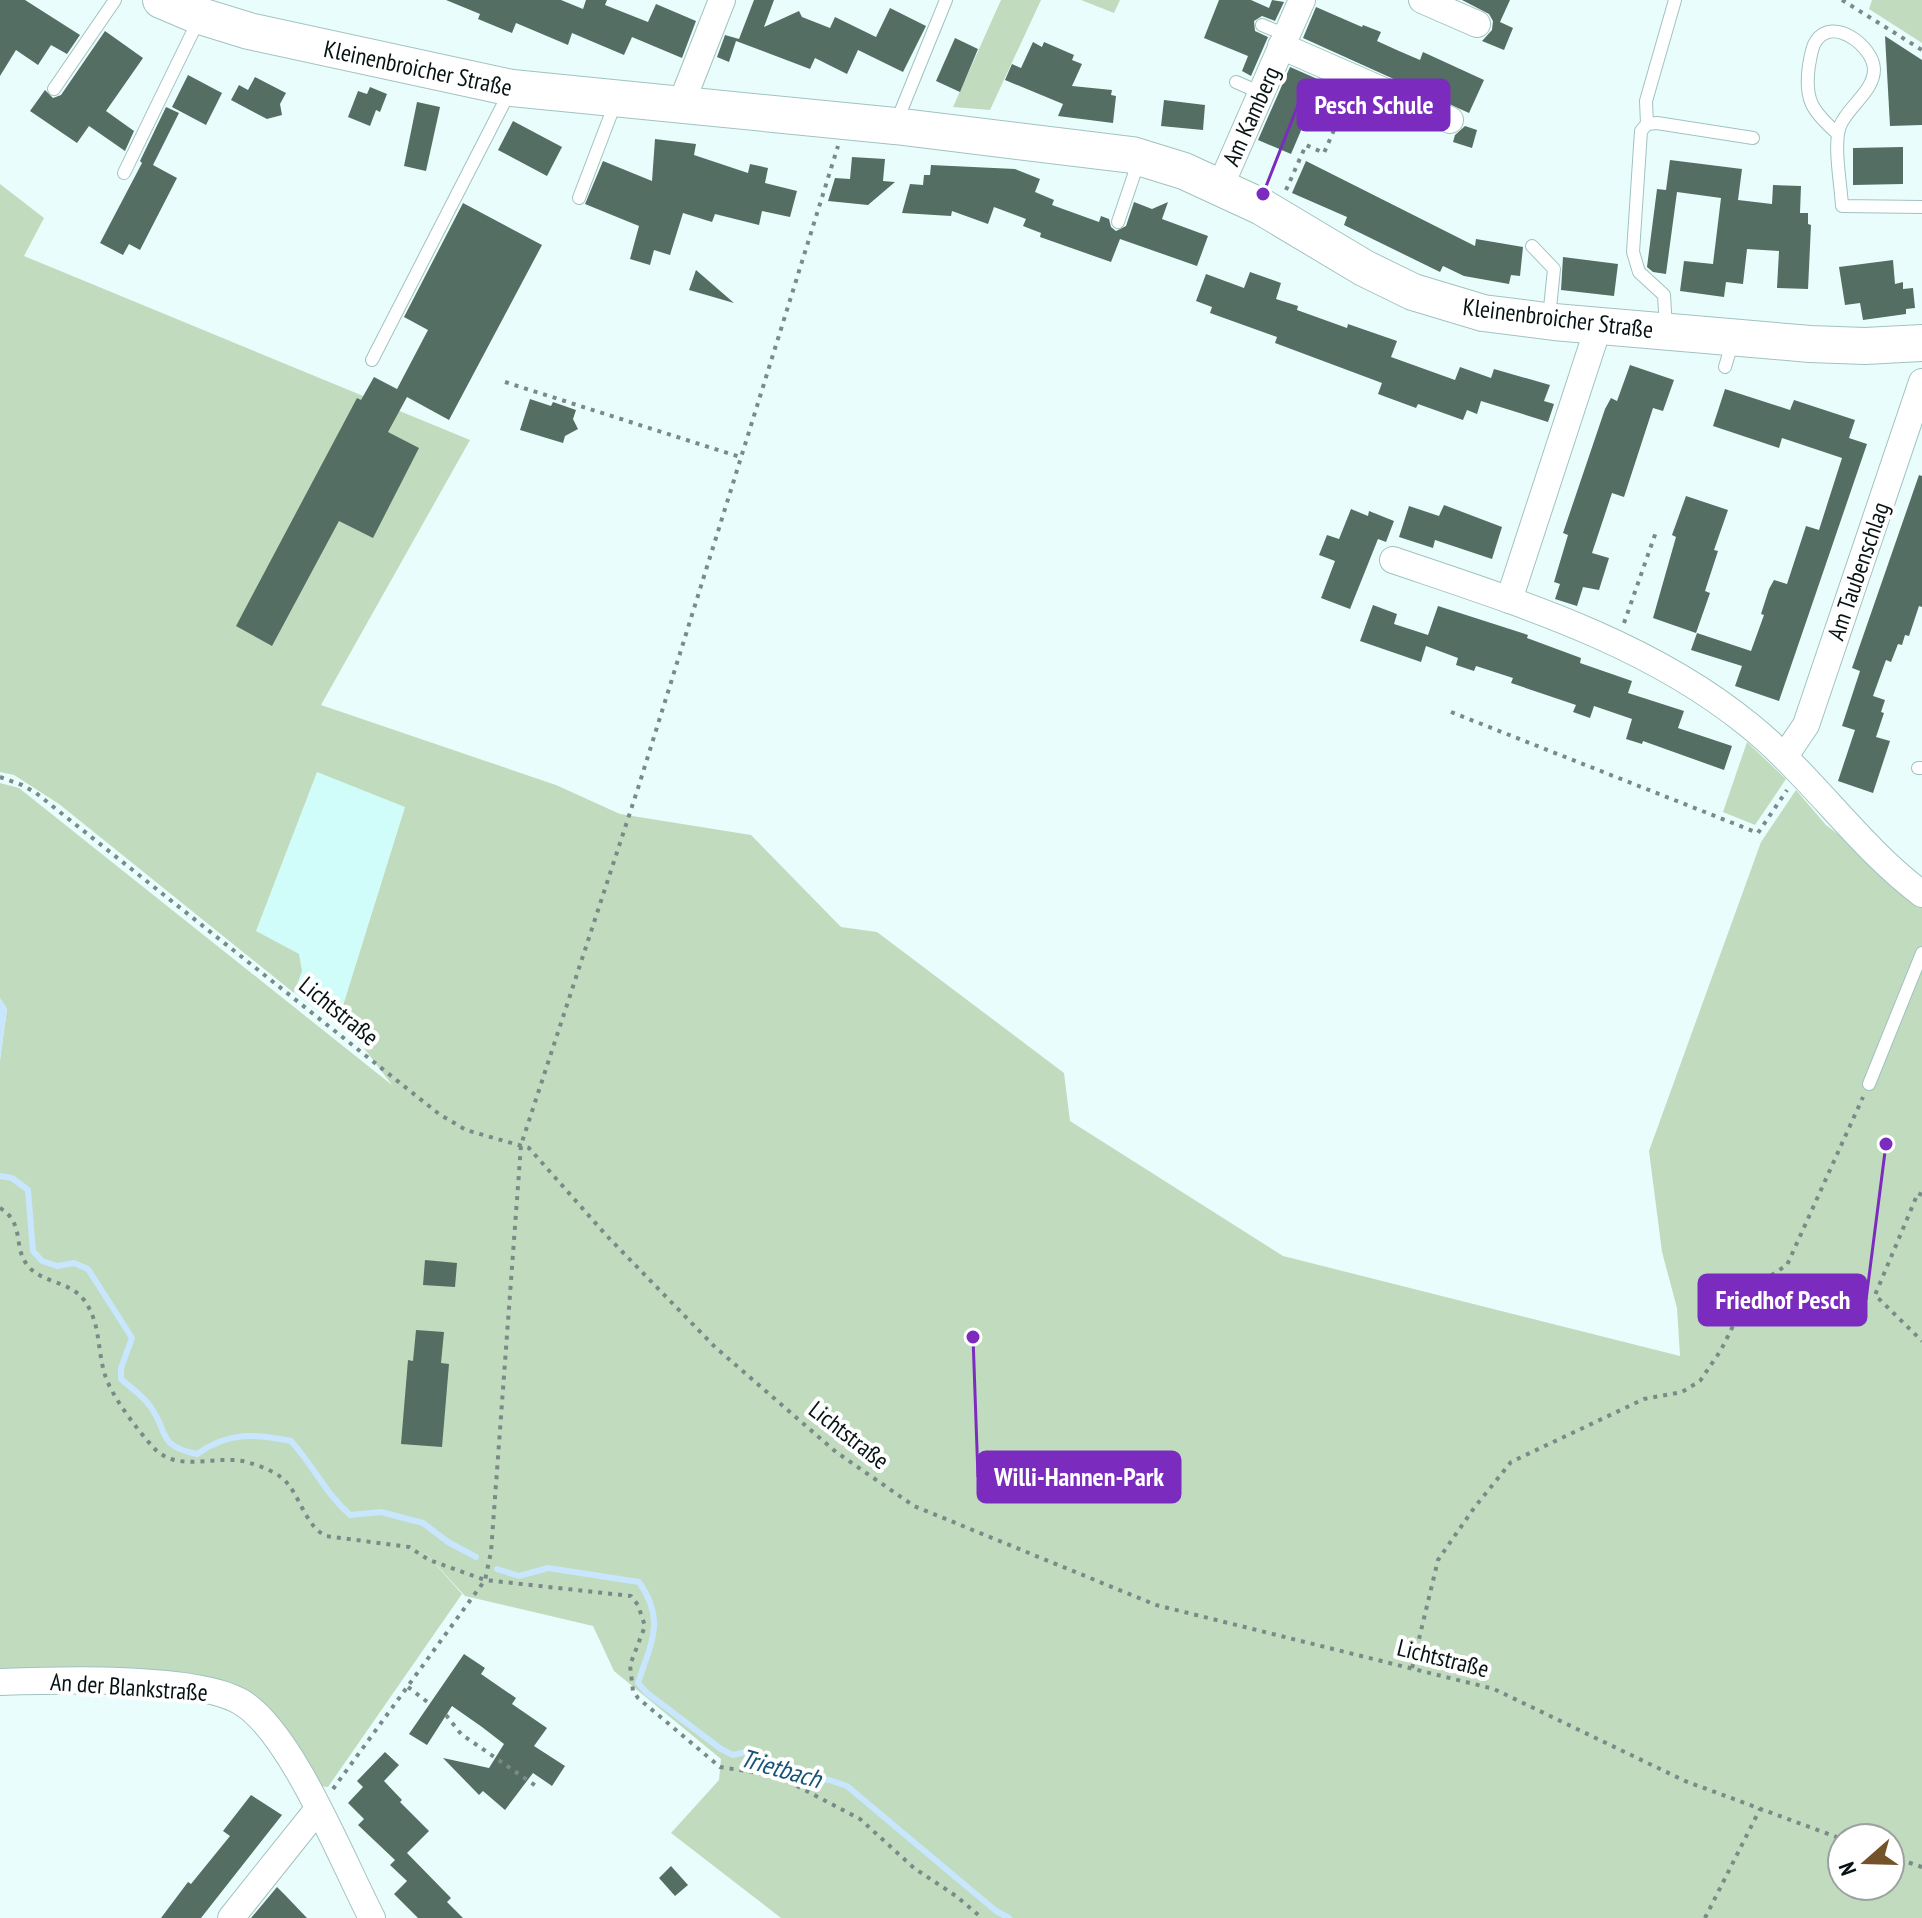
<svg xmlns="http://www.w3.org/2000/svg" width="1922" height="1918" viewBox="0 0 1922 1918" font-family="'PT Sans Narrow',sans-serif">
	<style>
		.built { fill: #d0fcf9 }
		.green { fill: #c1dbbe; fill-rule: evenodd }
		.water { fill: #c8e6fd }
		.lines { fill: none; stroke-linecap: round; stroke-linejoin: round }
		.stream { stroke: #c8e6fd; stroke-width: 6 }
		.building { fill: #546e63 }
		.lane-casing { stroke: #a1c2c0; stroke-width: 14 }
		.street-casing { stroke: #a1c2c0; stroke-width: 28 }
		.secondary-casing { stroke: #a1c2c0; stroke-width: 38 }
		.path { stroke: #7a8a89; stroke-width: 4; stroke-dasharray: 4 6; stroke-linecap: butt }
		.lane { stroke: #fff; stroke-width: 12 }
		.street { stroke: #fff; stroke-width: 26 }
		.secondary { stroke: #fff; stroke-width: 36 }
		.labels { text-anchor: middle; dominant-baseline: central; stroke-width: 8; stroke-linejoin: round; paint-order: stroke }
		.street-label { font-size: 24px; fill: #071313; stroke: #fff }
		.water-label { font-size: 26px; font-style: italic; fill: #17557a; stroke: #fff }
		.leader { fill: none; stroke: #7b2cbf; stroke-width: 3 }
		.callout-dot { fill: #7b2cbf; stroke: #fff; stroke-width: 3 }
		.callout { fill: #7b2cbf; stroke: #7b2cbf; stroke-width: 3 }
		.callout-label { font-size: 26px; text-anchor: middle; font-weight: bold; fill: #fff }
	</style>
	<rect width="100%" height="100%" fill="#e9fefc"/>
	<polygon class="built" points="317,772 405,806 337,1025 294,993 302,971 256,931"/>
	<g class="green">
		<polygon points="1001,0 1041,0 990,110 953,107"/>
		<polygon points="1081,0 1120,0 1114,13"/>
		<polygon points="1872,0 1922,0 1922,43 1869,9"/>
		<path d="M0 184 44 218 24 256 470 440 321 705 556 785 620 814 751 835 841 927 877 932 1064 1073 1070 1121 1283 1256 1680 1356 1677 1308 1662 1252 1649 1151 1761 842 1796 790 1826 825 1922 898V1918H781L671 1833 719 1780 721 1759 614 1671 593 1626 465 1596 420 1547 462 1594 328 1787 318 1786 301 1750 258 1697 226 1681 178 1675 0 1672V1060L7 1009 0 998V783L19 788 392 1085 354 1035 337 1025 405 807 317 772 256 931 299 954 302 971 294 993 59 804 14 775 0 772ZM1842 1838H1890V1886H1842Z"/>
		<polygon points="1747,742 1786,779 1755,825 1723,812"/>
	</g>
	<polygon class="water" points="0,998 7,1009 0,1060"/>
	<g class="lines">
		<g class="stream">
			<path d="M0 1176 12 1178 28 1190 33 1251 42 1261 57 1266 74 1263 88 1269 132 1338 121 1368V1379C130 1387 143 1396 150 1406 170 1434 156 1445 197 1454 230 1431 254 1434 291 1441 313 1465 326 1494 350 1515L381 1512 423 1523 448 1542 476 1557"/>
			<path d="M497 1569 519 1576 548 1568 639 1582C666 1621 651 1642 638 1683L647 1693 721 1749 733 1755 746 1752 790 1775 829 1780 847 1786 996 1911 1009 1918"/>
		</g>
	</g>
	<g class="building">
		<polygon points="0,0 25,0 80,35 67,54 51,45 38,65 16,50 0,76"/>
		<polygon points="446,0 561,0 583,9 586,0 607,0 605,5 648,22 656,4 696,21 682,58 632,37 624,55 572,33 568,45 516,23 512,33 478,19 480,14"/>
		<polygon points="754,0 774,0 764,27 799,11 802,17 830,28 835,17 876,37 890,8 926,26 903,72 858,50 847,74 815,58 810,69 736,41 729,62 717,57 725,35 739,39"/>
		<polygon points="1219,0 1251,0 1269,8 1272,0 1284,2 1275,21 1262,16 1254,21 1255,31 1268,37 1251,76 1242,71 1248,56 1204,38"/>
		<polygon points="1462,0 1510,0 1500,22 1513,28 1504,50 1482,41 1492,30 1493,21 1489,14"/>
		<polygon points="1316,7 1362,27 1363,25 1381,32 1377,41 1399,51 1420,60 1423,52 1484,80 1469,113 1303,38"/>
		<polygon points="105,31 143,58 106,111 134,131 125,151 89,126 77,143 30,111 45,90 53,98 61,95"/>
		<polygon points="1885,36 1922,60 1922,125 1890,126"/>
		<polygon points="955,38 978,49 960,92 936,81"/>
		<polygon points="1033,42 1042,47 1044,42 1074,55 1072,60 1082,64 1072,86 1112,90 1111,95 1116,96 1113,123 1058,116 1063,104 1005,80 1012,64 1021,68"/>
		<polygon points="1290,67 1322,81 1291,154 1258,140"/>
		<polygon points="188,75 222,93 206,125 172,107"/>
		<polygon points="255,77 286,93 280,104 282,115 267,119 231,100 239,85 248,90"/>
		<polygon points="370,87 387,94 380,112 376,110 370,126 348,117 358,91 367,94"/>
		<polygon points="1164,100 1205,105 1203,130 1161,126"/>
		<polygon points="417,102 440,107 426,171 404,166"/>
		<polygon points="166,107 179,113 153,165 177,178 140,250 129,244 123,255 100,243 142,163 140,161"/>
		<polygon points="513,121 562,147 547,176 498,150"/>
		<polygon points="1465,126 1477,130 1472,148 1453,142 1455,135"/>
		<polygon points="655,139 696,144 694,155 748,173 750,164 768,168 765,183 797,191 790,217 762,211 759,225 715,214 712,222 683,213 670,255 654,250 650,265 630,259 639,226 585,204 603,161 652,181"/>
		<polygon points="1903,147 1903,184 1853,185 1853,148"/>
		<polygon points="852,157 885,159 883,181 895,182 868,205 828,201 835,178 850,179"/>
		<polygon points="1670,160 1742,169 1738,200 1772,204 1773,185 1801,186 1800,213 1808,213 1808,224 1811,225 1808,289 1777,288 1779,251 1747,249 1743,284 1726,282 1724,297 1680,291 1684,261 1713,264 1721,198 1677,192 1666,274 1653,272 1647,267 1657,189 1666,190"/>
		<polygon points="1306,161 1475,246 1476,239 1523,247 1520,276 1511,275 1509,284 1464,276 1443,266 1440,272 1344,225 1347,217 1292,193"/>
		<polygon points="931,165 1015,169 1040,179 1035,192 1054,200 1052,205 1099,222 1101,216 1109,219 1111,227 1116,231 1126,226 1134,202 1152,209 1168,202 1162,219 1208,236 1197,266 1120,239 1111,262 1040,237 1041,233 1023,226 1026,219 994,207 988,224 952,211 951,216 902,213 910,184 923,185 924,175 930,175"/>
		<polygon points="463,203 542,245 449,420 407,397 388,432 419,448 373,538 339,521 272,646 236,626 357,398 361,400 374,377 397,389 428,330 404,317"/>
		<polygon points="1563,257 1618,264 1614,296 1561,290"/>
		<polygon points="1893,260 1895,284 1903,282 1903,289 1913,288 1915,308 1906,309 1906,314 1863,320 1860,303 1845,305 1839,267"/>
		<polygon points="696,270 734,303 689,290"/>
		<polygon points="1250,272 1281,283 1276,299 1298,306 1297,310 1347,328 1348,324 1397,341 1391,357 1455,380 1460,367 1491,378 1494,369 1550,385 1544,401 1554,404 1548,422 1481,401 1477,414 1467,410 1463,420 1418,404 1416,408 1378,394 1382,383 1275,343 1277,337 1210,313 1212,307 1196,301 1206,274 1244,288"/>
		<polygon points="1630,365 1674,380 1663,411 1653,408 1624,497 1612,493 1592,553 1609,558 1599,590 1583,587 1577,606 1555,599 1560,584 1554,582 1568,535 1563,533 1605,409 1611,398 1617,401"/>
		<polygon points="1725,389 1790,410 1794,400 1855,420 1849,438 1867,444 1779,701 1735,686 1742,666 1691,650 1697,633 1751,651 1764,615 1761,614 1769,589 1774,580 1787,584 1806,526 1819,530 1842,458 1782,438 1779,448 1713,426"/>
		<polygon points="530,399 551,406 553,402 576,410 573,419 578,429 565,436 563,443 520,430"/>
		<polygon points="1919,475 1922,476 1922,607 1919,606 1909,636 1905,635 1902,645 1898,644 1891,662 1886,660 1873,696 1885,700 1881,712 1884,713 1876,737 1890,741 1873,793 1838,781 1855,730 1842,726 1860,671 1852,668"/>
		<polygon points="1686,496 1728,510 1714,550 1718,551 1705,591 1710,593 1696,633 1653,618 1676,537 1672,535"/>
		<polygon points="1444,505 1502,527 1492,559 1435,540 1433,548 1399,537 1409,506 1439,516"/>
		<polygon points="1351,509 1368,516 1369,511 1394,521 1386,542 1378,539 1350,609 1321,598 1335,561 1319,555 1327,535 1339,539"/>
		<polygon points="1373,605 1397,614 1394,624 1428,635 1438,606 1528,635 1527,638 1581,658 1580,663 1632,681 1628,693 1684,711 1678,728 1732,746 1724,770 1643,741 1642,744 1626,739 1632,719 1594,706 1590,718 1573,712 1576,705 1511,683 1513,678 1476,666 1474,671 1456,665 1458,658 1426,646 1421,662 1360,641"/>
		<polygon points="425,1260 457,1263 455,1287 423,1285"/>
		<polygon points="416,1330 444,1332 441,1363 449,1364 442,1447 401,1444 408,1360 413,1361"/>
		<polygon points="464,1654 485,1668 481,1674 516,1698 512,1704 547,1728 534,1746 565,1766 552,1786 533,1773 505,1810 483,1791 479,1795 443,1758 489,1768 504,1744 482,1727 452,1706 427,1745 409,1734"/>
		<polygon points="385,1752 399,1765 384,1781 402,1800 400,1802 429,1831 407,1853 451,1898 447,1902 463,1918 418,1918 394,1894 407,1881 390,1865 395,1860 358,1825 364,1819 348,1803 363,1787 357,1781"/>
		<polygon points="251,1795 282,1815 201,1918 161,1918 188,1882 191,1884 230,1836 223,1831"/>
		<polygon points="671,1866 688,1885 675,1896 659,1878"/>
		<polygon points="277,1887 285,1895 307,1918 251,1918"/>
	</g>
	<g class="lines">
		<g class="lane-casing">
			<g id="lane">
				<polyline points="1262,25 1286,35"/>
				<polyline points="1236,82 1261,93"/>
				<polyline points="54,89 115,0"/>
				<polyline points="896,123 946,0"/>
				<polyline points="1647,124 1646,101 1675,0"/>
				<path d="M1838 134C1812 111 1804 100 1809 65 1811 57 1811 48 1816 41 1833 16 1873 46 1874 69 1874 92 1848 106 1840 126 1833 145 1841 185 1842 206L1922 207"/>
				<polyline points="124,173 200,17"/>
				<polyline points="579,198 616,101"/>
				<polyline points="1118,222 1139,160"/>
				<polyline points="1532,246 1554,269 1549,318"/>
				<polyline points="1666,328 1664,295 1639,272 1633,252 1641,131 1647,124 1657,123 1753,138"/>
				<polyline points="372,360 509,93"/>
				<polyline points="1725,367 1733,340"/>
				<polyline points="1918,768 1922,768"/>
				<polyline points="1869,1084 1922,953"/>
			</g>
		</g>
		<g class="street-casing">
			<g id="street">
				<polyline points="1422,0 1477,24"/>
				<polyline points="1281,46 1450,120"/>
				<polyline points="681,104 722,0"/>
				<polyline points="1220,187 1302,0"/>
				<path d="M1393 560C1516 602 1646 641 1749 725 1812 776 1857 845 1922 894"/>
				<polyline points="1509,600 1599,325"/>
				<polyline points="1785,756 1806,725 1922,382"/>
				<path d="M0 1682C55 1680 196 1675 241 1702 292 1732 343 1863 372 1918"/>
				<polyline points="231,1918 318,1809"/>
			</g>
		</g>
		<g class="secondary-casing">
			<polyline id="secondary" points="161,0 194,14 249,31 512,88 895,126 1132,155 1184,171 1262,207 1364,268 1413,292 1483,313 1554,322 1810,344 1865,346 1922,343"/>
		</g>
		<g class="path">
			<polyline points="1842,0 1922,50"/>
			<polyline points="1286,190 1306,145 1324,153 1347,100"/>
			<polyline points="505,382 740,457"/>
			<polyline points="1624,623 1657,529"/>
			<polyline points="1451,712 1758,833 1787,790"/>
			<polyline points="0,777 22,785 36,793 439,1114 466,1130 529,1148 606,1235 715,1347 836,1452 914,1506 1156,1605 1494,1689 1685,1781 1842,1839"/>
			<polyline points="1922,1195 1918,1193 1875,1295 1922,1341"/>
			<path d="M0 1208C26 1224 12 1247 28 1266 42 1283 70 1281 84 1300 101 1323 97 1350 105 1375 112 1397 137 1429 152 1446 178 1476 218 1452 250 1463 263 1467 279 1473 287 1483 301 1499 306 1526 326 1536L409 1547 429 1560 485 1580 631 1596 638 1605 645 1626 630 1665 633 1691 638 1698 720 1767 778 1776 860 1819 914 1868 956 1896 982 1918"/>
			<polyline points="1412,1668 1438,1560 1474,1508 1511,1462 1644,1399 1682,1392 1700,1381 1721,1350 1752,1288 1787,1265 1863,1097"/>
			<polyline points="408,1687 430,1704"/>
			<polyline points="446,1715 461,1734 536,1786"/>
			<polyline points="333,1789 485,1580 491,1552 521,1145 639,785 838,146"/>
			<polyline points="1890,1856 1922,1867"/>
			<polyline points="1705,1918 1760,1809"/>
		</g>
		<use href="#lane" class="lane"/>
		<use href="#street" class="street"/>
		<use href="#secondary" class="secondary"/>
	</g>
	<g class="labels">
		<g class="street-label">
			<text transform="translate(418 68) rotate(12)">Kleinenbroicher Straße</text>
			<text transform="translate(1251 116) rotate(-66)">Am Kamberg</text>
			<text transform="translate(1558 318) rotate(7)">Kleinenbroicher Straße</text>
			<text transform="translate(1858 571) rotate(-71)">Am Taubenschlag</text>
			<text transform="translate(339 1011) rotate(39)">Lichtstraße</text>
			<text transform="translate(849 1435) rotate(38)">Lichtstraße</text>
			<text transform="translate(1443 1658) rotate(14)">Lichtstraße</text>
			<text transform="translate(129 1687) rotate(4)">An der Blankstraße</text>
		</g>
		<g class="water-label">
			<text transform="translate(781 1768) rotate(16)">Trietbach</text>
		</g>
	</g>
	<path class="leader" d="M1263 194L1298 105M1886 1144L1866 1300M973 1337L978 1477"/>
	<g class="callout-dot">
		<circle cx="1263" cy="194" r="8"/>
		<circle cx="1886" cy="1144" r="8"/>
		<circle cx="973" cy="1337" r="8"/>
	</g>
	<g class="callout">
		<rect x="1298" y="80" width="151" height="50" rx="8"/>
		<rect x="1699" y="1275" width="167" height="50" rx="8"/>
		<rect x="978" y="1452" width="202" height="50" rx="8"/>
	</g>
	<g class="callout-label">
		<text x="1374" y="114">Pesch Schule</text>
		<text x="1783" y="1309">Friedhof Pesch</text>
		<text x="1079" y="1486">Willi-Hannen-Park</text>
	</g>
	<g transform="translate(1866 1862) rotate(250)"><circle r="38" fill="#ffffff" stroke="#9ca1a1" stroke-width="2"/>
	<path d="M0-6L14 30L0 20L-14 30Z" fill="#74522a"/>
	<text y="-12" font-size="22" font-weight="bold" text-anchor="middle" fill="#071313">N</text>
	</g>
</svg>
